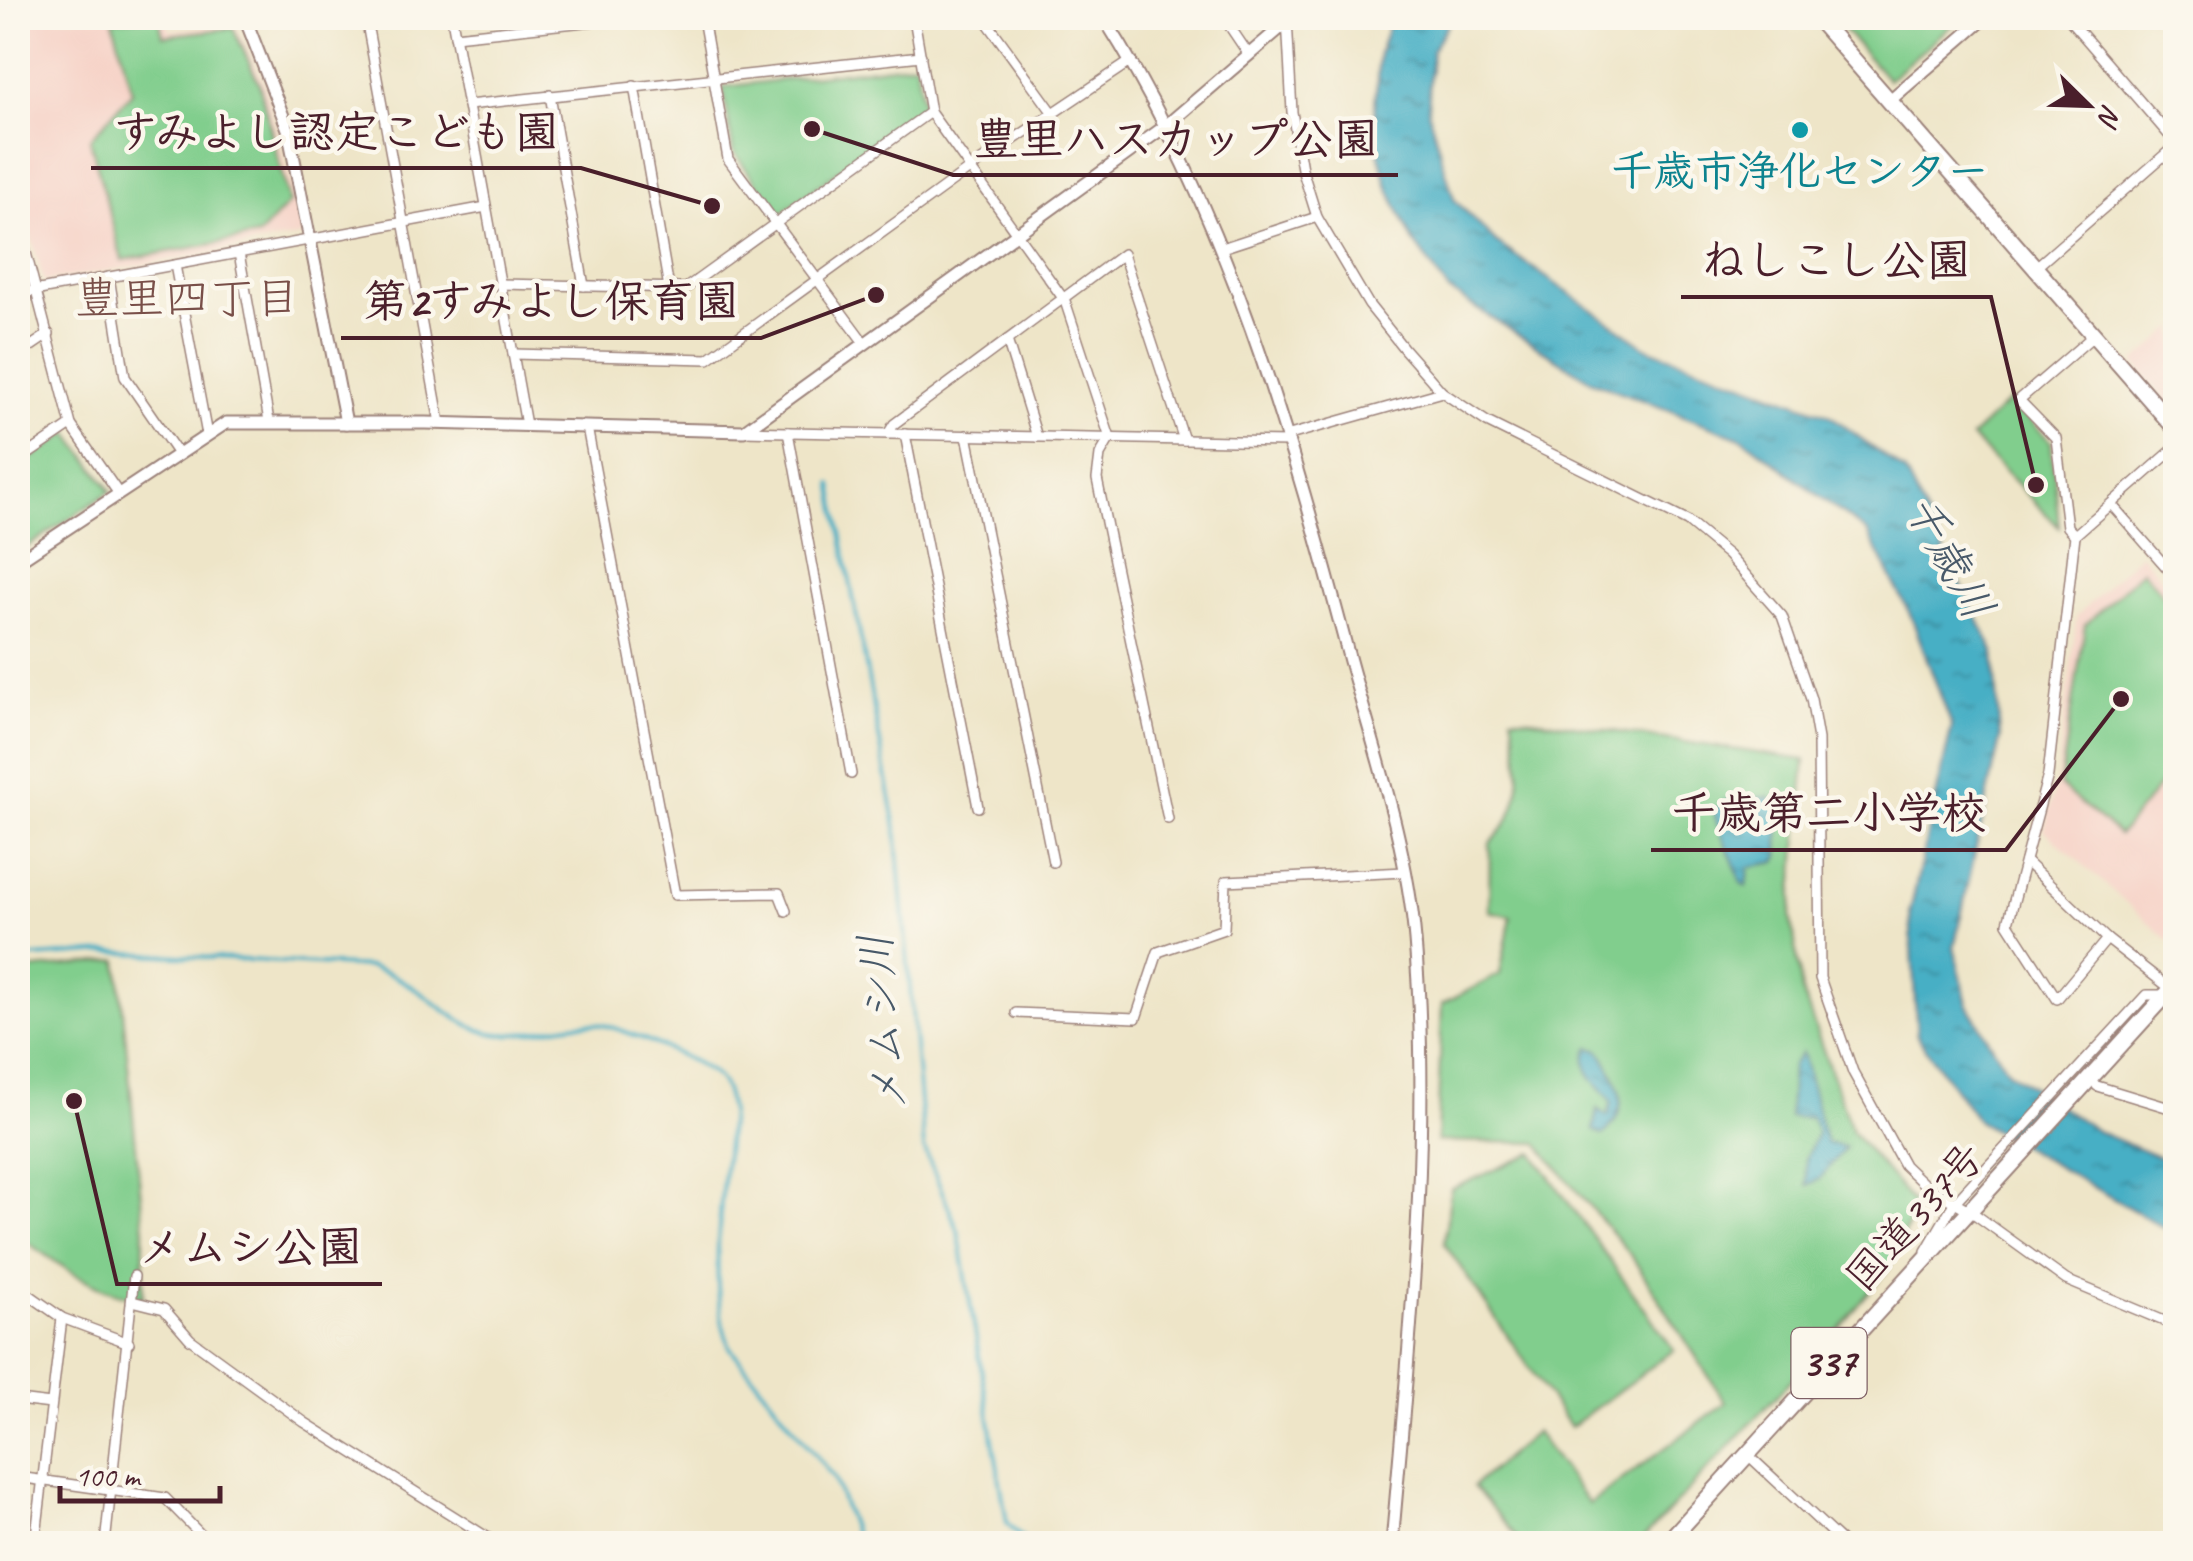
<svg xmlns="http://www.w3.org/2000/svg" width="2193" height="1561" viewBox="0 0 2193 1561" font-family="Caveat,'Klee One',sans-serif">
	<style>
		.built { fill: #f6d1c6 }
		.green { fill: #81ce8d; stroke: #66765c; stroke-width: 2.5 }
		.water { fill: url(#water-ripples); stroke: #486778; stroke-width: 2.5 }
		.lines { fill: none; stroke-linecap: round; stroke-linejoin: round }
		.stream { stroke: #46afc5; stroke-width: 4 }
		.minor-casing { stroke: #9c827a; stroke-width: 12 }
		.tertiary-casing { stroke: #9c827a; stroke-width: 15 }
		.trunk-casing { stroke: #9c827a; stroke-width: 19 }
		.minor { stroke: #fff; stroke-width: 9 }
		.tertiary { stroke: #fff; stroke-width: 11 }
		.trunk { stroke: #fff; stroke-width: 15 }
		.culture-dot { fill: #0f9aa8; stroke: #fbf7ec; stroke-width: 4 }
		.labels { text-anchor: middle; dominant-baseline: central; stroke-width: 9; stroke-linejoin: round; paint-order: stroke }
		.shield { fill: #fbf7ec; stroke: #7f6065; stroke-width: 2.5 }
		.shield-label { font-size: 40px; font-weight: bold; fill: #4a1f2b }
		.culture-label { font-size: 42px; font-weight: bold; fill: #0d838f; stroke: #fbf7ec }
		.street-label { font-size: 42px; fill: #4a1f2b; stroke: #fbf7ec }
		.neighbourhood-label { font-size: 45px; fill: #794f49; stroke: #fbf7ec }
		.water-label { font-size: 45px; font-style: italic; fill: #485969; stroke: #fbf7ec }
		.leader { fill: none; stroke: #4a1f2b; stroke-width: 4 }
		.callout-dot { fill: #4a1f2b; stroke: #fbf7ec; stroke-width: 4 }
		.callout-label { font-size: 45px; text-anchor: middle; font-weight: bold; fill: #4a1f2b; stroke: #fbf7ec; stroke-width: 9; stroke-linejoin: round; paint-order: stroke }
	</style>
	<defs>
		<pattern id="water-ripples" width="26" height="14" patternUnits="userSpaceOnUse" patternTransform="scale(2.5)"><rect width="26" height="14" fill="#46afc5"/><path d="M2 4q2-2 4 0t4 0M15 11q2-2 4 0t4 0" fill="none" stroke="#3c8ea0"/></pattern>
	</defs>
	<rect width="100%" height="100%" fill="#fbf7ec"/>
	<filter id="ink" filterUnits="userSpaceOnUse"><feTurbulence type="fractalNoise" baseFrequency=".01" numOctaves="2"/><feDisplacementMap in="SourceGraphic" scale="20" xChannelSelector="R" yChannelSelector="G"/><feConvolveMatrix kernelMatrix="1 2 1 2 8 2 1 2 1" color-interpolation-filters="sRGB"/></filter>
	<filter id="wash" filterUnits="userSpaceOnUse"><feTurbulence type="fractalNoise" baseFrequency=".0048" numOctaves="4" result="noise"/><feDisplacementMap in="SourceGraphic" scale="40" xChannelSelector="R" yChannelSelector="G"/><feGaussianBlur stdDeviation="2.25" result="paint"/><feColorMatrix in="noise" values="0 0 0 0 0 0 0 0 0 0 0 0 0 0 0 0 0 1.4 0 .05"/><feComposite in="paint" operator="in"/></filter>
	<g filter="url(#wash)">
		<rect width="100%" height="100%" fill="#eee5c8"/>
		<g class="built">
			<polygon points="18,18 167,18 170,31 234,24 263,81 304,236 44,282 18,192"/>
			<polygon points="2175,327 2175,410 2134,363"/>
			<polygon points="2140,553 2175,594 2175,946 2044,830 2057,782 2077,616"/>
		</g>
		<g class="green">
			<polygon points="159,18 163,36 233,28 259,83 289,203 258,236 122,260 90,139 132,92 113,20"/>
			<polygon points="1834,18 1960,18 1888,80"/>
			<polygon points="916,63 923,108 779,215 733,151 723,87"/>
			<polygon points="2010,400 2051,442 2059,527 1971,437"/>
			<polygon points="69,433 111,491 18,553 18,467"/>
			<polygon points="2142,570 2175,609 2175,767 2119,835 2060,786 2085,625"/>
			<path d="M1512 716 1805 760 1791 914 1802 991 1852 1131 1916 1207 1888 1269 1839 1329 1639 1543H1522L1473 1486 1536 1432 1589 1504 1726 1403 1632 1257 1537 1143 1437 1141 1442 1004 1500 974 1511 916 1489 911 1490 843C1529 807 1521 763 1512 716Z"/>
			<path d="M118 960 144 1230 143 1298C97 1295 55 1261 18 1236V971Z"/>
			<polygon points="1533,1153 1674,1350 1570,1427 1444,1243 1451,1189"/>
		</g>
		<g class="water">
			<polygon points="1391,18 1451,18 1432,50 1428,111 1454,199 1496,242 1647,348 1830,415 1905,472 1994,651 2000,739 1954,947 1967,1004 2007,1070 2098,1132 2175,1164 2175,1234 1978,1121 1917,1036 1910,912 1952,726 1911,616 1868,533 1744,439 1592,381 1449,291 1413,241 1387,185 1373,132 1379,53"/>
			<path d="M1770 797 1780 814 1779 857 1776 862 1749 867 1747 886 1741 882C1733 856 1719 837 1714 811L1726 800Z"/>
			<path d="M1590 1047 1600 1050C1617 1081 1635 1106 1603 1135L1593 1130 1597 1109 1607 1116 1612 1102C1603 1087 1575 1070 1590 1047Z"/>
			<polygon points="1802,1053 1826,1143 1845,1147 1820,1179 1807,1185 1805,1159 1817,1133 1812,1118 1789,1117 1792,1065"/>
		</g>
		<g class="lines">
			<g class="stream">
				<polyline points="832,484 896,828 924,1148 958,1230 1007,1523 1029,1544"/>
				<path d="M18 958 109 952 370 967C415 978 440 1016 483 1031 519 1043 560 1020 597 1024 621 1027 700 1061 717 1077 726 1086 728 1100 730 1112 725 1177 704 1292 731 1349L834 1478 858 1544"/>
			</g>
		</g>
	</g>
	<g filter="url(#ink)">
		<g class="lines">
			<g class="minor-casing">
				<g id="minor">
					<polyline points="366,18 440,423"/>
					<polyline points="452,18 526,425"/>
					<polyline points="703,18 728,159 865,344"/>
					<polyline points="914,18 930,112 1065,301 1110,438 1100,455 1097,479 1168,819"/>
					<polyline points="984,18 1053,113"/>
					<polyline points="1224,18 1249,55"/>
					<polyline points="1287,18 1292,112 1302,169 1317,217 1369,305 1405,350 1442,392 1487,422 1687,521 1728,555 1782,616 1811,699 1818,739 1820,978 1853,1072 1904,1165 1927,1187 1969,1210 2066,1280 2176,1326"/>
					<polyline points="2068,18 2176,143"/>
					<polyline points="455,36 622,18"/>
					<polyline points="634,86 669,288"/>
					<polyline points="550,95 584,286"/>
					<polyline points="468,105 921,56"/>
					<polyline points="18,222 71,425 119,494"/>
					<polyline points="1222,248 1317,217"/>
					<polyline points="239,253 269,421"/>
					<polyline points="175,265 207,435"/>
					<polyline points="2035,268 2176,145"/>
					<polyline points="109,277 125,377 178,454"/>
					<polyline points="500,284 686,288 930,112"/>
					<polyline points="18,294 486,207"/>
					<polyline points="1007,340 1037,437"/>
					<polyline points="513,354 708,359 971,168 1131,61"/>
					<polyline points="18,355 49,334"/>
					<polyline points="587,427 675,895 779,893 786,911"/>
					<polyline points="744,431 1288,442"/>
					<polyline points="788,432 851,774"/>
					<polyline points="888,434 894,424 1123,254 1184,440"/>
					<polyline points="905,434 978,807"/>
					<polyline points="967,435 1053,862"/>
					<polyline points="1286,436 1442,392"/>
					<polyline points="18,461 71,425"/>
					<polyline points="2111,504 2176,578"/>
					<polyline points="2075,535 2067,527 2056,438 2019,400 2093,336"/>
					<polyline points="2025,861 2107,939 2171,989"/>
					<polyline points="2107,939 2057,999 2008,923 2048,775 2075,535 2176,447"/>
					<polyline points="1016,1013 1136,1018 1158,952 1224,929 1226,881 1405,872"/>
					<polyline points="2097,1086 2176,1110"/>
					<polyline points="1926,1251 1954,1203 2146,995 2161,995"/>
					<polyline points="18,1287 62,1318 129,1343"/>
					<polyline points="132,1301 164,1309 190,1339 304,1422 498,1544"/>
					<polyline points="18,1400 51,1404"/>
					<polyline points="1746,1453 1844,1544"/>
					<polyline points="18,1477 165,1498 210,1544"/>
					<polyline points="35,1544 62,1318"/>
					<polyline points="105,1544 134,1276"/>
				</g>
			</g>
			<g class="tertiary-casing">
				<g id="tertiary">
					<polyline points="245,18 288,129 346,423"/>
					<path d="M1104 18C1228 214 1291 438 1350 661 1375 752 1407 845 1415 940 1432 1140 1409 1344 1392 1544"/>
					<polyline points="1889,101 1985,18"/>
					<polyline points="18,561 226,423 426,423 744,431 1167,125 1286,23"/>
				</g>
			</g>
			<g class="trunk-casing">
				<g id="trunk">
					<polyline points="1817,18 2176,429"/>
					<polyline points="1666,1544 2176,984"/>
				</g>
			</g>
			<use href="#minor" class="minor"/>
			<use href="#tertiary" class="tertiary"/>
			<use href="#trunk" class="trunk"/>
		</g>
	</g>
	<circle class="culture-dot" cx="1800" cy="130" r="10"/>
	<g class="labels">
		<rect class="shield" x="1791.5" y="1328" width="75" height="70" rx="8"/>
		<g class="shield-label">
			<text x="1829" y="1363">337</text>
		</g>
		<g class="culture-label">
			<text x="1800" y="171">千歳市浄化センター</text>
		</g>
		<g class="street-label">
			<text transform="translate(1915 1217) rotate(-48)">国道337号</text>
		</g>
		<g class="neighbourhood-label">
			<text x="187" y="298">豊里四丁目</text>
		</g>
		<g class="water-label">
			<text transform="translate(1949 557) rotate(61)">千歳川</text>
			<text transform="translate(883 1023) rotate(-95)">メムシ川</text>
		</g>
	</g>
	<path class="leader" d="M712 206L581 168H91M812 129L953 175H1398M2036 485L1991 297H1681M876 295L761 338H341M2121 699L2006 850H1651M74 1101L117 1284H382"/>
	<g class="callout-dot">
		<circle cx="712" cy="206" r="10"/>
		<circle cx="812" cy="129" r="10"/>
		<circle cx="2036" cy="485" r="10"/>
		<circle cx="876" cy="295" r="10"/>
		<circle cx="2121" cy="699" r="10"/>
		<circle cx="74" cy="1101" r="10"/>
	</g>
	<g class="callout-label">
		<text x="336" y="147">すみよし認定こども園</text>
		<text x="1176" y="154">豊里ハスカップ公園</text>
		<text x="1836" y="275">ねしこし公園</text>
		<text x="551" y="316">第2すみよし保育園</text>
		<text x="1829" y="828">千歳第二小学校</text>
		<text x="250" y="1262">メムシ公園</text>
	</g>
	<rect width="2193" height="1561" fill="none" stroke="#fbf7ec" stroke-width="60"/>
	<g transform="translate(2088 105) rotate(113)" stroke="#fbf7ec" stroke-width="8" paint-order="stroke">
	<path d="M0-8L18 38L0 25L-18 38Z" fill="#4a1f2b"/>
	<text y="-15" font-size="28" font-weight="bold" text-anchor="middle" fill="#4a1f2b">N</text>
	</g>
	<path d="M60 1486v15h160v-15" fill="none" stroke="#4a1f2b" stroke-width="5"/>
	<text x="75" y="1486" font-size="30" fill="#4a1f2b" stroke="#fbf7ec" stroke-width="8" paint-order="stroke">100 m</text>
</svg>
